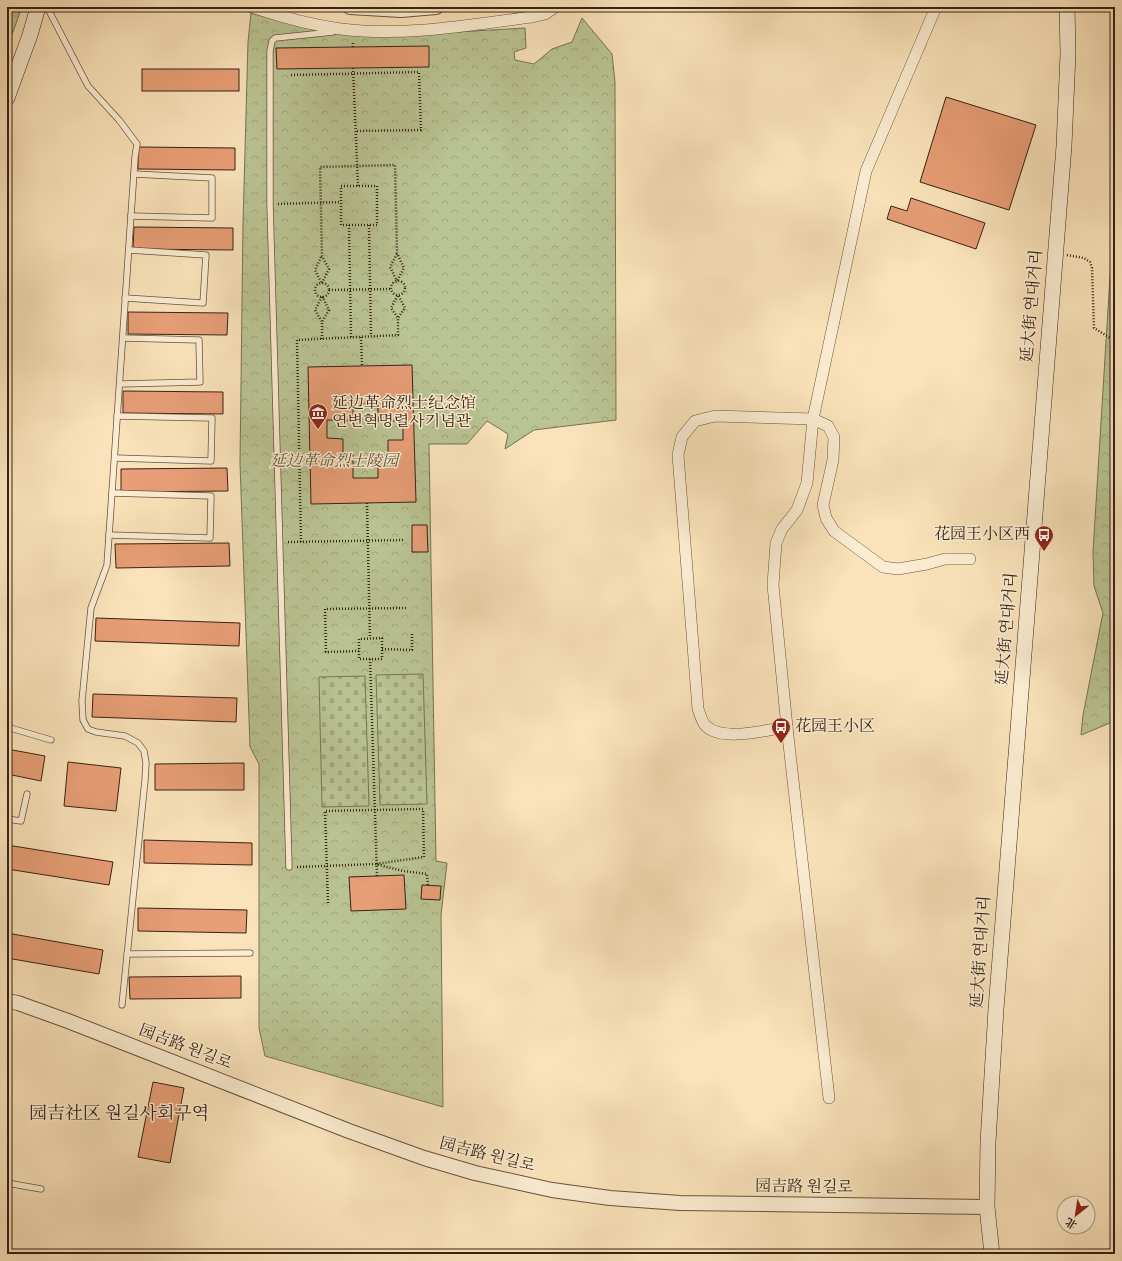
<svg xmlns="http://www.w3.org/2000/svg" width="1122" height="1261" viewBox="0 0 1122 1261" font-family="'Sorts Mill Goudy','Noto Serif SC','Noto Serif KR',serif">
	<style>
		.grass { fill: url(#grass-tufts); stroke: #787354 }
		.forest { fill: url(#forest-crowns); stroke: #787354 }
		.cemetery { fill: url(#cemetery-stones); stroke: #787354 }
		.building { fill: #e89e76; stroke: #372215; fill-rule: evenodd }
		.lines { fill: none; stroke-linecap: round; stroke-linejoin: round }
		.service-casing { stroke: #68523e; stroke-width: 7 }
		.minor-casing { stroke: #68523e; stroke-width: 12 }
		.tertiary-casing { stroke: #68523e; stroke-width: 16 }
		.secondary-casing { stroke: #372215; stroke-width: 16 }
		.path { stroke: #372215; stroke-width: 2.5; stroke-dasharray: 1 2; stroke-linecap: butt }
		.service { stroke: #fcedd2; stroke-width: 5.5 }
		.minor { stroke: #fcedd2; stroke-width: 11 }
		.tertiary { stroke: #fcedd2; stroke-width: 14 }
		.secondary { stroke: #fcedd2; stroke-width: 15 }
		.labels { text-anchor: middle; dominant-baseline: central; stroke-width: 3; stroke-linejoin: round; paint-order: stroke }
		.street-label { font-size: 16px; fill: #372215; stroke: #fcedd2 }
		.poi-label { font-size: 16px; fill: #372215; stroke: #fcedd2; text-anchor: start }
		.park-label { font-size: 16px; font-style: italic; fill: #5e533b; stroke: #fcedd2 }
		.quarter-label { font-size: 18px; fill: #372215; stroke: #fcedd2 }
	</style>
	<defs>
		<pattern id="grass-tufts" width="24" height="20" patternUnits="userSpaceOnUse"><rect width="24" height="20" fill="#bac493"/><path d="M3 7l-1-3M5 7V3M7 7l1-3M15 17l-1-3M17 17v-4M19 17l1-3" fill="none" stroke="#a0a87e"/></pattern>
		<pattern id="forest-crowns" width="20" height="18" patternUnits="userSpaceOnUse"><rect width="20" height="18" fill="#bac493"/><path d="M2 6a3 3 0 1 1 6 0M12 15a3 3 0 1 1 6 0" fill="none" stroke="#a0a87e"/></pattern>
		<pattern id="cemetery-stones" width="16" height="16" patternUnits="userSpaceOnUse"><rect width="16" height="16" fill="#bac493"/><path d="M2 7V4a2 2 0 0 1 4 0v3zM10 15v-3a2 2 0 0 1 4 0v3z" fill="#a0a87e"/></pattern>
	</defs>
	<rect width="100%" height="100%" fill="#fae3ba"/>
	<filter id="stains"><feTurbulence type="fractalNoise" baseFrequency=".005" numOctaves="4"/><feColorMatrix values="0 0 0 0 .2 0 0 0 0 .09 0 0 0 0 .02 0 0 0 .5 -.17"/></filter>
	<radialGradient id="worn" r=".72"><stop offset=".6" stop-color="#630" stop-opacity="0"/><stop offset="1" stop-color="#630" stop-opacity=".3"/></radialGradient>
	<polygon class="grass" points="7,7 22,7 7,48"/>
	<g class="forest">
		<polygon points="251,13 314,30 341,33 440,33 525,28 526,48 514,52 515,60 534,64 552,49 572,42 582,18 612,54 615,82 616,420 534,430 505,449 508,434 487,421 467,444 429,444 436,861 447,863 441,915 443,1107 265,1056 259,1028 259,764 250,747 240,463 243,223 248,42"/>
		<polygon points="1115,196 1115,721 1081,735 1083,715 1103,613 1094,586 1093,552"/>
	</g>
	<g class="cemetery">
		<polygon points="423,674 427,804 380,805 376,675"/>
		<polygon points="365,676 369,806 322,807 319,677"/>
	</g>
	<g class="building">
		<polygon points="429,46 429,67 277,69 276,48"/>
		<rect x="142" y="69" width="97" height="22"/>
		<polygon points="946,97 1036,125 1009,210 920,182"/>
		<polygon points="138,147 235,148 235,170 138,169"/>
		<polygon points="911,198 985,223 976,249 887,219 891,206 907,211"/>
		<polygon points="134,227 233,228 233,250 133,249"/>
		<polygon points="128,312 228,313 227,335 128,334"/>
		<path d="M412 365 416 502 311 504 308 367ZM353 404H378V421H403V440H388V456L378 455V478H353V454H343V439L327 438V420L353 421Z"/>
		<polygon points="123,391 223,392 223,414 123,413"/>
		<polygon points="227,468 228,491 121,492 121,469"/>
		<polygon points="412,525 427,525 428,552 412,552"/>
		<polygon points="229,543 230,566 116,568 115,544"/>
		<polygon points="96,618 240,623 239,646 95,641"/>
		<polygon points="93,694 237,698 236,722 92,717"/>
		<polygon points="7,749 45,756 41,781 7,774"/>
		<polygon points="68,762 121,768 116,811 64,806"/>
		<polygon points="244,763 244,790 155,790 155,764"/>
		<polygon points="144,840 252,843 252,865 144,863"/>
		<polygon points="7,845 113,862 109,885 7,869"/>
		<polygon points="404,875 406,909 351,911 349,877"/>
		<polygon points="422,885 441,886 440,900 421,899"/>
		<polygon points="138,908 247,910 246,933 138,931"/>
		<polygon points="7,933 103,950 99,974 7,958"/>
		<polygon points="241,976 241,998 130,999 129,977"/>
		<polygon points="153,1082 184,1088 170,1163 138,1157"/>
	</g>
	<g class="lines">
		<g class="service-casing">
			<g id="service">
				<polyline points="47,7 88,86 119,120 137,144 135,157 107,565 91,608 82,701 83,720 88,729 96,732 125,736 138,743 144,751 146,763 145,780 122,1005"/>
				<polyline points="131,216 212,218 212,178 134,174"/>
				<polyline points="125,298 203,303 206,255 129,250"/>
				<polyline points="120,384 200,382 199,340 123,338"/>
				<polyline points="115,458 211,461 212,418 117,416"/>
				<polyline points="109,535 210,538 211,496 112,493"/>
				<polyline points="7,727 51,740"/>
				<polyline points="7,819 21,821 27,794"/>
				<polyline points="289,867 270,204 270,51 272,41 275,38 333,32"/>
				<polyline points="127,954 250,953"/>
				<polyline points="7,1183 41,1189"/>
			</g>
		</g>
		<g class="minor-casing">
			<g id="minor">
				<path d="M252 7C281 17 310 25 341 29 404 37 469 25 532 17L545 14 555 7"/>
				<path d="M787 727C766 730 722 742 706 726 702 723 700 714 698 709L678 455 682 437 695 421 715 416 813 419 828 426 834 437 833 460 823 505 826 518 834 531 883 567 898 569 927 564 945 559H970"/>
				<polyline points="829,1098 787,727 773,585 776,543 782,529 797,510 807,483 813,419 866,171 936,7"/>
			</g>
		</g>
		<g class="tertiary-casing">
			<g id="tertiary">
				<polyline points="350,7 401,10 436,7"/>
				<polyline points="7,1001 18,1003 68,1021 349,1131 424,1158 475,1173 552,1190 610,1198 680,1203 987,1207"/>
			</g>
		</g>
		<g class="secondary-casing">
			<g id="secondary">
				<polyline points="7,98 30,35 38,7"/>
				<polyline points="992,1254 987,1207 988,1142 996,1009 1064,146 1068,54 1067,7"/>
			</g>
		</g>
		<g class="path">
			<polyline points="353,47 353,41"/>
			<polyline points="353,68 358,186"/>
			<polyline points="291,75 419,72 421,130 356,131"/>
			<rect x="341" y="186" width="36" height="39"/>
			<polyline points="278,204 341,202"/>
			<polyline points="349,225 351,337"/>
			<polyline points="369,225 371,336"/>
			<polyline points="397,254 390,267 397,281"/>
			<polyline points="1067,255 1084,258 1090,262 1092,268 1094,328 1115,341"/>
			<polyline points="321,257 315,270 321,282"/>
			<circle cx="398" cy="288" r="7"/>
			<polyline points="322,283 329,269 322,256 320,167 395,165 397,253 404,268 397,281"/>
			<circle cx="322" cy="290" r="7"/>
			<polyline points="329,290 391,289"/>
			<polyline points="322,297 315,310 322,322"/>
			<polyline points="361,337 362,366"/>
			<polyline points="322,339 322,322 329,310 322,296"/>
			<polyline points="367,503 370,638"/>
			<polyline points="288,542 405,540"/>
			<polyline points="301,542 297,340 398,335 398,318 405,308 398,295 391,308 398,318"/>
			<polygon points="382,638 382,659 359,659 359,639"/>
			<polyline points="382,649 412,650 412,632"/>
			<polyline points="359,651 326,652 325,609 406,608"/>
			<polyline points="370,659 377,876"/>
			<polyline points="297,867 376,864 403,871 427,874 428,886"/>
			<polyline points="328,903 325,811 423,809 424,857 376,864"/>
		</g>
		<use href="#service" class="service"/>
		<use href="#minor" class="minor"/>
		<use href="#tertiary" class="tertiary"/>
		<use href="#secondary" class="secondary"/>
	</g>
	<defs>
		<g id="museum-pin" transform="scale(1)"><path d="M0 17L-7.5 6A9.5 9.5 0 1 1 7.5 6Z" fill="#8f2418" stroke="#fcedd2"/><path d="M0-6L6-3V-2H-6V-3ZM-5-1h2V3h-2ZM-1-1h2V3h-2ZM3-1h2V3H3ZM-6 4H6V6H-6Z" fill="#fff"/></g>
		<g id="bus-pin" transform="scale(1)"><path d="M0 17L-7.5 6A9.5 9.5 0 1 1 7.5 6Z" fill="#8f2418" stroke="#fcedd2"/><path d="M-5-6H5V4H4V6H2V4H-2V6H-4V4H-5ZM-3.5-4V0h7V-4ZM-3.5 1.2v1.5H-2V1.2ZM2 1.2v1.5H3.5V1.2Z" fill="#fff"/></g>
	</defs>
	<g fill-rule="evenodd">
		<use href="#museum-pin" x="318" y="413"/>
		<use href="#bus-pin" x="1044" y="535"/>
		<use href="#bus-pin" x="781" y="727"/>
	</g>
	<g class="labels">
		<g class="street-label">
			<text transform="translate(1033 306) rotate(-85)">延大街 연대거리</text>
			<text transform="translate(1008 629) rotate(-85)">延大街 연대거리</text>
			<text transform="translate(982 952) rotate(-86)">延大街 연대거리</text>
			<text transform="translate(185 1048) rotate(21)">园吉路 원길로</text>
			<text transform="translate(487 1156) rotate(14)">园吉路 원길로</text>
			<text transform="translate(804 1188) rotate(1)">园吉路 원길로</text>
		</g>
		<g class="poi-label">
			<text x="332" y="404">延边革命烈士纪念馆<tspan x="332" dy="18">연변혁명렬사기념관</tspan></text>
			<text x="1030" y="535" text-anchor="end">花园王小区西</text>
			<text x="795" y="727">花园王小区</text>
		</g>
		<g class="park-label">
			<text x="334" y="462">延边革命烈士陵园</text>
		</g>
		<g class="quarter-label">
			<text x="119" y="1115">园吉社区 원길사회구역</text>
		</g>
	</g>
	<rect width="1122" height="1261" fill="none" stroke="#fae3ba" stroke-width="24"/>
	<rect x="8" y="8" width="1106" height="1245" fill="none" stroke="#372215" stroke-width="2"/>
	<rect x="12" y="12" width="1098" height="1237" fill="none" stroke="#372215"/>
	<g transform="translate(1076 1215) rotate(210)"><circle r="19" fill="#fcedd2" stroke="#ad9c86"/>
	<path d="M0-3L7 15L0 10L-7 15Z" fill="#8f2418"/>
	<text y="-6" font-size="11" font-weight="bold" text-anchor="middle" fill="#372215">北</text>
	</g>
	<rect width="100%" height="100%" filter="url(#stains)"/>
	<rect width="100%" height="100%" fill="url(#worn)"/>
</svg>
